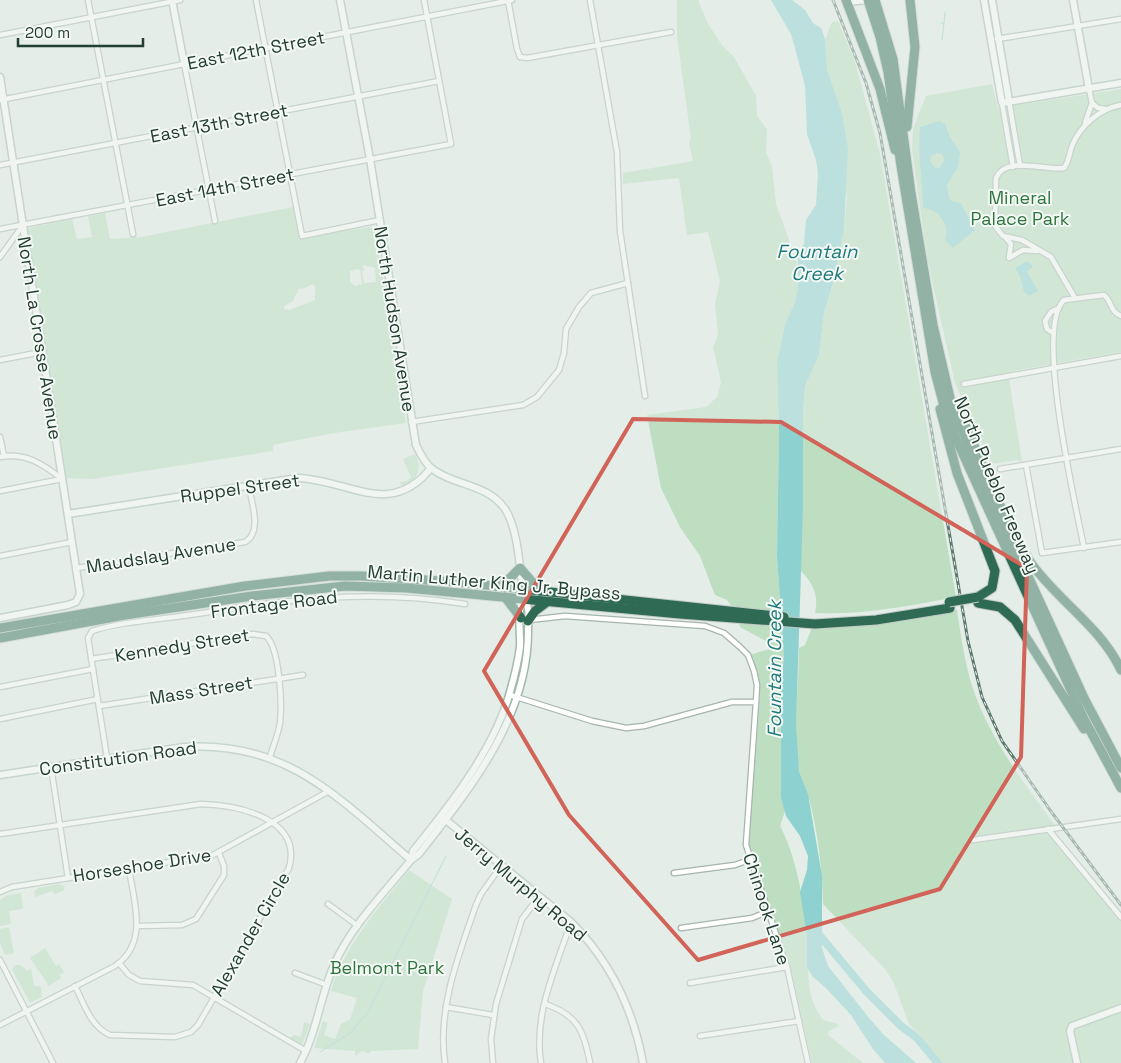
<svg xmlns="http://www.w3.org/2000/svg" width="1121" height="1063" viewBox="0 0 1121 1063" font-family="'Space Grotesk',sans-serif">
	<style>
		.green { fill: #bddec0; fill-rule: evenodd }
		.water { fill: #8dd1d0; fill-rule: evenodd }
		.lines { fill: none; stroke-linecap: round; stroke-linejoin: round }
		.stream { stroke: #8dd1d0; stroke-width: 1 }
		.river { stroke: #8dd1d0; stroke-width: 8 }
		.street-casing { stroke: #a6b5ad; stroke-width: 7 }
		.secondary-casing { stroke: #a2b9ad; stroke-width: 9 }
		.highway-casing { stroke: #c1c9c6; stroke-width: 11 }
		.street { stroke: #fff; stroke-width: 4.5 }
		.secondary { stroke: #fff; stroke-width: 6 }
		.highway { stroke: #2f6a54; stroke-width: 9 }
		.rail-casing { stroke: #5e7a6e; stroke-width: 3 }
		.rail { stroke: #f4f9f6; stroke-width: 1; stroke-dasharray: 4; stroke-linecap: butt }
		.highway-bridge-casing { stroke: #c1c9c6; stroke-width: 11; stroke-linecap: butt }
		.highway-bridge { stroke: #2f6a54; stroke-width: 9 }
		.marked { fill: none; stroke: #d16358; stroke-width: 4; stroke-linejoin: round }
		.labels { text-anchor: middle; dominant-baseline: central; stroke-width: 4; stroke-linejoin: round; paint-order: stroke }
		.street-label { font-size: 18px; fill: #233e32; stroke: #f4f9f6 }
		.park-label { font-size: 18px; fill: #2e753d; stroke: #f4f9f6 }
		.water-label { font-size: 19px; font-style: italic; fill: #1e7a7a; stroke: #f4f9f6 }
	</style>
	<rect width="100%" height="100%" fill="#e4ede7"/>
	<g class="green">
		<path d="M677 0H698L708 24 722 45 734 57 756 96 757 116 767 129 766 152 772 167 776 204 798 265V287L795 302 785 324 777 362 779 436 777 556 784 657 781 685V798L785 811 780 826C797 858 803 899 807 935 810 966 803 993 823 1020L837 1024 838 1026 829 1031 828 1035 863 1063H812L790 965 748 849 760 697 757 673 750 655 769 649 766 641 740 627 739 623 772 625 733 608 727 600 715 595 700 556 680 527 661 488 647 415 706 407 717 397 721 382 713 347 718 335 715 303 720 282 708 232 687 235 679 178 623 184V173L693 161 689 143 691 139 677 36Z"/>
		<path d="M838 21 855 62 880 154 956 597C909 606 863 615 815 613 819 595 813 583 800 570L803 509V413L805 386 819 355 824 313 834 280 844 230 847 197 825 57V40L832 22Z"/>
		<polygon points="992,84 998,108 1121,89 1121,352 1008,372 1022,462 1016,460 991,464 955,383 927,258 912,150 913,129 926,96"/>
		<path d="M293 207 298 230 302 237 370 227 375 231 406 423 334 433 273 445V451L92 479 66 478 27 237 28 228 72 219 77 239 92 237 88 216 105 213 110 239 141 237ZM364 265 375 268 376 282 364 283 362 272 365 269 362 267ZM357 269 360 270 362 284 355 286 350 282V271ZM313 284 315 287V300L289 310 284 309V306L293 301 299 288 302 289Z"/>
		<path d="M415 454C423 470 417 479 402 487L400 482 407 481 411 477 403 459Z"/>
		<path d="M957 610C961 637 966 672 976 697 995 746 1026 786 1057 828L1049 829 1121 917V1063H940L920 1035 909 1024 893 981 884 968 823 904C822 868 818 830 808 795 806 786 801 778 799 770 792 729 799 689 799 648L805 645 812 628 893 622Z"/>
		<path d="M409 870 452 899 423 991 418 1049 371 1051 369 1054 362 1051 355 1056V1051L314 1048 323 1021 328 1023 324 1035 335 1039 341 1024 350 1019 357 998 331 991C345 944 379 908 409 870Z"/>
		<polygon points="59,884 65,887 63,891 54,894 52,891 35,897 34,891 38,888"/>
		<polygon points="21,893 23,909 9,911 11,924 0,926 0,900 6,896"/>
		<polygon points="9,927 14,953 5,955 0,943 0,929"/>
		<polygon points="45,948 56,966 59,964 64,972 60,975 61,978 49,986 30,958"/>
		<polygon points="16,965 20,965 28,971 31,968 34,986 41,986 42,997 30,1003 12,969"/>
		<polygon points="304,1022 310,1024 302,1045 290,1038 294,1035 301,1037"/>
	</g>
	<g class="water">
		<polygon points="771,0 792,0 805,10 813,23 822,29 825,40 827,70 842,113 848,149 844,230 834,280 824,313 819,355 805,386 803,413 803,509 796,725 799,771 808,794 822,876 822,948 828,966 869,1018 884,1035 916,1063 885,1063 873,1049 851,1015 826,988 813,977 807,968 807,936 800,892 807,870 808,856 800,836 786,816 781,798 781,685 784,657 777,556 779,436 777,362 785,324 795,302 798,287 798,260 799,250 804,244 806,220 816,205 818,173 816,160 807,134 805,86 795,48 791,34"/>
		<path d="M939 121 945 124 949 135 960 153 958 167 947 185 949 198 954 202 961 203 975 230 953 248 945 240C951 226 939 209 923 208 923 181 917 154 920 127ZM937 153 942 154 945 160 939 168 934 167 930 161 931 156Z"/>
		<polygon points="1027,261 1033,266 1027,272 1038,291 1029,296 1024,292 1020,276 1015,268"/>
	</g>
	<g class="lines">
		<g class="stream">
			<polyline points="941,23 944,23 942,40"/>
			<polyline points="944,23 945,12"/>
			<polyline points="320,1052 350,1033 367,1014 446,856"/>
		</g>
		<polyline class="river" points="816,931 867,992 901,1026 916,1037 938,1063"/>
		<g class="street-casing">
			<g id="street">
				<polyline points="88,0 133,234"/>
				<polyline points="256,0 302,236 380,220"/>
				<polyline points="508,0 517,49 520,57 527,58 671,32"/>
				<polyline points="590,0 617,152 620,231 645,396"/>
				<polyline points="0,35 180,0"/>
				<polyline points="997,39 1121,19"/>
				<polyline points="184,63 215,221"/>
				<polyline points="0,100 512,0"/>
				<polyline points="1009,101 1020,166"/>
				<polyline points="1002,103 1013,167"/>
				<polyline points="1092,103 1098,108 1106,109"/>
				<polyline points="1085,123 1092,103 1089,89"/>
				<polyline points="0,165 439,81"/>
				<polyline points="0,229 451,144 424,0"/>
				<polyline points="1006,238 1011,244 1009,258 1023,250 1037,251"/>
				<polyline points="0,257 23,225"/>
				<path d="M1075 298 1051 257 1022 240 1003 236 995 226 996 178C1006 155 1045 171 1064 168 1069 162 1069 154 1072 146 1080 126 1099 109 1121 105"/>
				<polyline points="1053,333 1047,329 1045,321 1051,312 1059,308"/>
				<polyline points="0,360 41,352"/>
				<polyline points="964,384 1121,356"/>
				<polyline points="411,422 523,405 537,397 559,370 564,353 566,329 579,307 591,293 628,283"/>
				<polyline points="0,437 4,456"/>
				<path d="M0 457C25 452 43 464 62 479"/>
				<polyline points="1026,465 1042,553 1121,542"/>
				<polyline points="1000,469 1121,449"/>
				<polyline points="0,491 62,479"/>
				<path d="M1084 548C1076 506 1034 328 1064 300L1104 295C1112 301 1110 312 1121 316"/>
				<polyline points="0,556 72,542"/>
				<path d="M77 568 245 542C263 532 251 502 249 486"/>
				<polyline points="529,620 565,616 705,626 724,633 740,647 748,655 754,671 757,685 756,702 746,845 787,967 808,1063"/>
				<path d="M91 659 253 634 266 636C280 648 282 705 280 723 278 735 273 746 270 757"/>
				<polyline points="0,687 93,669"/>
				<polyline points="510,695 592,721 626,728 644,726 732,702 756,702"/>
				<polyline points="99,706 303,675"/>
				<polyline points="0,719 98,699"/>
				<path d="M107 758 88 638 92 631C123 621 158 620 189 615 287 600 366 588 465 604"/>
				<polyline points="51,767 68,878"/>
				<polyline points="1048,829 1121,917"/>
				<path d="M0 834 201 804C237 805 303 818 289 868L198 1025 191 1032 175 1037 110 1035C91 1027 84 1004 75 986"/>
				<polyline points="973,840 1121,819"/>
				<polyline points="674,873 735,865 749,860"/>
				<polyline points="0,892 12,887 213,855 329,791"/>
				<polyline points="328,904 358,926"/>
				<polyline points="137,926 182,925 196,919 224,875 224,866 219,853"/>
				<polyline points="681,928 752,918 769,911"/>
				<polyline points="0,960 53,1063"/>
				<polyline points="119,963 129,975 140,981 193,985 306,1051"/>
				<polyline points="295,973 327,985"/>
				<polyline points="690,983 787,967"/>
				<path d="M545 1004C578 1015 584 1031 590 1063"/>
				<polyline points="446,1007 493,1015"/>
				<path d="M0 1025 115 966C149 943 134 902 129 869"/>
				<polyline points="700,1036 799,1021"/>
				<path d="M445 1063C437 1009 459 954 476 905L481 894 501 866"/>
				<polyline points="493,1063 491,1039 496,1004 522,919 539,897"/>
				<path d="M541 1063C533 1015 556 967 571 922"/>
			</g>
		</g>
		<g class="secondary-casing">
			<g id="secondary">
				<polyline points="172,0 184,63"/>
				<polyline points="984,0 1002,103 1121,83"/>
				<polyline points="992,0 1009,101"/>
				<polyline points="1073,0 1089,89"/>
				<polyline points="847,2 868,0"/>
				<polyline points="0,77 80,594 76,602 68,605 0,618"/>
				<path d="M68 514 298 478C350 480 390 519 431 468"/>
				<path d="M0 775 184 747C286 740 339 798 411 860"/>
				<path d="M441 816 571 922C611 962 633 1008 643 1063"/>
				<path d="M411 860 413 851C449 807 495 748 510 692 514 678 518 662 520 647 521 633 516 611 524 599"/>
				<path d="M300 1063C317 1032 320 997 334 965 351 926 384 893 411 860L419 854C469 790 528 718 528 632 528 621 531 608 524 599 520 574 519 530 505 509 487 483 453 486 431 468 424 462 420 453 416 445L370 159 340 0"/>
				<polyline points="1077,1063 1070,1031 1072,1026 1121,1008"/>
			</g>
		</g>
		<g class="highway-casing">
			<g id="highway">
				<polyline points="846,0 880,89 895,150"/>
				<polyline points="868,0 880,37 888,72 901,166 935,372 944,406 957,441 1084,719 1121,788"/>
				<polyline points="875,0 893,59 911,193 933,325 951,402 972,454 1084,698 1121,768"/>
				<polyline points="907,127 915,47 910,0"/>
				<polyline points="940,409 957,473 995,571 992,588 978,597"/>
				<path d="M964 422C983 465 1005 524 1031 563 1058 601 1101 627 1121 670"/>
				<polyline points="496,586 509,579 520,568 540,591"/>
				<polyline points="505,597 521,618"/>
				<polyline points="978,603 1000,607 1015,620 1084,729"/>
				<polyline points="528,621 535,611 547,602"/>
				<polyline points="0,628 245,586 329,576 362,576 457,582 784,617"/>
				<polyline points="0,638 125,615 252,596 345,586 407,588 680,614 815,624 876,620 950,608"/>
			</g>
		</g>
		<use href="#street" class="street"/>
		<use href="#secondary" class="secondary"/>
		<use href="#highway" class="highway"/>
		<g class="rail-casing">
			<polyline id="rail" points="833,0 866,83 880,133 968,641 982,697 1002,741 1050,810 1121,905"/>
		</g>
		<use href="#rail" class="rail"/>
		<g class="highway-bridge-casing">
			<polyline id="highway-bridge" points="949,602 978,597"/>
		</g>
		<use href="#highway-bridge" class="highway-bridge"/>
	</g>
	<path d="M0 0H1121V1063H0ZM633 419 781 422 1027 568 1021 757 940 889 698 960 569 815 484 671Z" fill="#e4ede7" fill-opacity=".55" fill-rule="evenodd"/>
	<path class="marked" d="M633 419 781 422 1027 568 1021 757 940 889 698 960 569 815 484 671Z"/>
	<g class="labels">
		<g class="street-label">
			<text transform="translate(256 50) rotate(-11)">East 12th Street</text>
			<text transform="translate(219 123) rotate(-11)">East 13th Street</text>
			<text transform="translate(225 187) rotate(-11)">East 14th Street</text>
			<text transform="translate(395 319) rotate(81)">North Hudson Avenue</text>
			<text transform="translate(40 338) rotate(81)">North La Crosse Avenue</text>
			<text transform="translate(997 485) rotate(67)">North Pueblo Freeway</text>
			<text transform="translate(240 488) rotate(-8)">Ruppel Street</text>
			<text transform="translate(161 555) rotate(-9)">Maudslay Avenue</text>
			<text transform="translate(494 582) rotate(5)">Martin Luther King Jr. Bypass</text>
			<text transform="translate(274 604) rotate(-7)">Frontage Road</text>
			<text transform="translate(182 645) rotate(-9)">Kennedy Street</text>
			<text transform="translate(201 690) rotate(-9)">Mass Street</text>
			<text transform="translate(118 758) rotate(-8)">Constitution Road</text>
			<text transform="translate(142 865) rotate(-9)">Horseshoe Drive</text>
			<text transform="translate(521 884) rotate(40)">Jerry Murphy Road</text>
			<text transform="translate(767 909) rotate(72)">Chinook Lane</text>
			<text transform="translate(250 934) rotate(-60)">Alexander Circle</text>
		</g>
		<g class="park-label">
			<text x="1020" y="197">Mineral<tspan x="1020" dy="21">Palace Park</tspan></text>
			<text x="387" y="967">Belmont Park</text>
		</g>
		<g class="water-label">
			<text x="817" y="251">Fountain<tspan x="817" dy="22">Creek</tspan></text>
			<text transform="translate(774 669) rotate(-90)">Fountain Creek</text>
		</g>
	</g>
	<path d="M18 38v8h125v-8" fill="none" stroke="#233e32" stroke-width="2.5"/>
	<text x="25" y="38" font-size="15" fill="#233e32" stroke="#f4f9f6" stroke-width="4" paint-order="stroke">200 m</text>
</svg>
